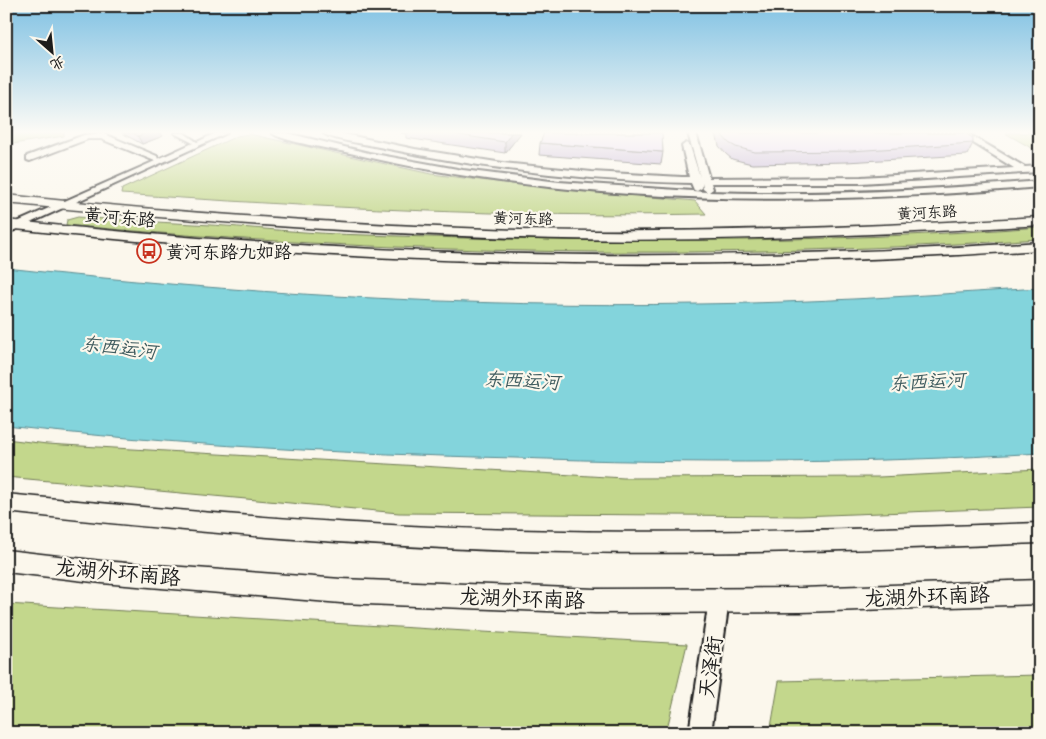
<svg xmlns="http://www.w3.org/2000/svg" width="1046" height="739" viewBox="0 0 1046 739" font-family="Delius,'LXGW WenKai TC',sans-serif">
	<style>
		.green { fill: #c3d78c; stroke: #707a54 }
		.water { fill: #83d4dc; stroke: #5a8a8f }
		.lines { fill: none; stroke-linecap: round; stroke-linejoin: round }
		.minor-casing { stroke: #1c1c1c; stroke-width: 4 }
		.major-casing { stroke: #1c1c1c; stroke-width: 3 }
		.minor { fill: #fbf7ec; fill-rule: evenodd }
		.major { fill: #fbf7ec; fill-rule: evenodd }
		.wall { fill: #bca9d4; stroke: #1c1c1c }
		.shaded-wall { fill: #998aac; stroke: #1c1c1c }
		.building { fill: #dbc5f6; stroke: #1c1c1c }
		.labels { text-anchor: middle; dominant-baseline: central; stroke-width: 4.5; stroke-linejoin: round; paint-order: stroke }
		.far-street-label { font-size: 15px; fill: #1c1c1c; stroke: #fbf7ec }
		.street-label { font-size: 18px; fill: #1c1c1c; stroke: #fbf7ec }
		.poi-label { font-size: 18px; fill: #1c1c1c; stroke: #fbf7ec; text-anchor: start }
		.water-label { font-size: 19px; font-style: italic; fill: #405c5f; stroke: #fbf7ec }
		.near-street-label { font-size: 21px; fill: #1c1c1c; stroke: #fbf7ec }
	</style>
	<rect width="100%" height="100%" fill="#fbf7ec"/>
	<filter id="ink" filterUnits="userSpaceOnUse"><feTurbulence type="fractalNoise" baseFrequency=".02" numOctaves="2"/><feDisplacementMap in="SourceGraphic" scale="10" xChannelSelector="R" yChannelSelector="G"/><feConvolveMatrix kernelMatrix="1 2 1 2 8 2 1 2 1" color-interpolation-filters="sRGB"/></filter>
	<g filter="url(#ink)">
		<g class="green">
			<polygon points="6,133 64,133 64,136 6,145"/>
			<polygon points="1005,133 1040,133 1040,153"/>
			<path d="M249 134 431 174 521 185 695 201 706 214C510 218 316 207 121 194L122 189 237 136Z"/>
			<path d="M78 217C117 220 155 222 194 224 252 227 309 234 367 235 592 243 816 244 1040 227V239C715 261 390 255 66 225L67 220Z"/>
			<polygon points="6,439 47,444 624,478 879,477 1040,469 1040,507 800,516 399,513 6,477"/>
			<polygon points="6,604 687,644 666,733 6,733"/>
			<polygon points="1040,675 1040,733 770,733 779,681"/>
		</g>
		<path class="water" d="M6 268C235 293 467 308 697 304 811 303 925 295 1040 288V453C865 464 690 464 515 458 345 454 175 445 6 426Z"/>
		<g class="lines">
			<g class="minor-casing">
				<g id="minor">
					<polygon points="174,133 184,133 197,142 216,133 227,133 6,234 6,227 155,161 101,139 88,139 30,161 27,160 27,156 84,135 102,133 157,156 158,159 193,143"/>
					<path d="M272 133H287L369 153 463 170 559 182 707 192 703 189 702 183V188L697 191 694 190 691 183C585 181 478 168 374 146 361 143 332 140 323 133H339L415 149 503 163 592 172 682 177H689L682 146 686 143 690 146 700 177 688 133H696L709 178 861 177 1014 168 957 133H967L1025 167 1040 166V172L861 183H711L713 189 709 192C819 196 929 190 1040 181V187C811 206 575 207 350 153 334 149 283 142 272 133Z"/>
					<polygon points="719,591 726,593 729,600 711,733 689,733 709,600 712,593"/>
				</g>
			</g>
			<g class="major-casing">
				<g id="major">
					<path d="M6 195C177 213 348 225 520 230 693 234 867 227 1040 217V225C867 236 693 243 520 238 348 233 177 220 6 203Z"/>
					<path d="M6 220C349 258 695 265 1040 242V250C695 274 349 266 6 228Z"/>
					<path d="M6 494C177 511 348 526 520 530 693 535 866 529 1040 523V543C866 550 693 556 520 551 348 546 177 531 6 512Z"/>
					<polygon points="6,550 102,561 341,579 595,589 801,588 1040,580 1040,604 801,612 595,613 341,603 102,583 6,572"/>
				</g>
			</g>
			<use href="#minor" class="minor"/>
			<use href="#major" class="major"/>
		</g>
		<g class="wall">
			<polygon points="122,133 161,133 163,136 142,144"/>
			<polygon points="401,133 521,133 505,153 406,138 406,134"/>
			<polygon points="716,133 965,133 973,143 967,155 846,162 752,164 732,159 726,154 719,146"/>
			<polygon points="540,143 663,152 661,164 539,155"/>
		</g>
		<g class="shaded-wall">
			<polygon points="146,133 161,133 163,136 142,144 138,136"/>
			<polygon points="511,133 521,133 505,153 505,142"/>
		</g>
		<g class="building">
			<polygon points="133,133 146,133 138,136"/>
			<polygon points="447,133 511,133 505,142"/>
			<polygon points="544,133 662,133 663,152 540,143"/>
			<polygon points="721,133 965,133 973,138 973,143 851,151 755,152 736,147 729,143 722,135"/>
		</g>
	</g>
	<linearGradient id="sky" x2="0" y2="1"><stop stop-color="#7fc1e3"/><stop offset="0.56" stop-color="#fdfbf6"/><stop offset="1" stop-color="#fdfbf6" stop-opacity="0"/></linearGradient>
	<rect width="1046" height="236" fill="url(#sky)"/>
	<defs>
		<g id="bus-ring" transform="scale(1.25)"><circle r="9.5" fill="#fbf7ec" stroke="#c8321e" stroke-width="1.5"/><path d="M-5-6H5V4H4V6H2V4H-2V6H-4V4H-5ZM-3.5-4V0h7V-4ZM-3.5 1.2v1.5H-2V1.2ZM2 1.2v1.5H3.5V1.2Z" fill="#c8321e"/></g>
	</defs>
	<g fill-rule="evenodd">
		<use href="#bus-ring" x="149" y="251"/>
	</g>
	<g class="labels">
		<g class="far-street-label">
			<text transform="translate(927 212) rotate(-3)">黄河东路</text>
			<text transform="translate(523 218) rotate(1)">黄河东路</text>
		</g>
		<g class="street-label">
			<text transform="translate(120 217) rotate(5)">黄河东路</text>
		</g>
		<g class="poi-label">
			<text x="166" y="251">黄河东路九如路</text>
		</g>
		<g class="water-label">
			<text transform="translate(119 347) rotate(7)">东西运河</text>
			<text transform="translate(522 380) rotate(3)">东西运河</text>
			<text transform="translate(927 381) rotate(-3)">东西运河</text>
		</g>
		<g class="near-street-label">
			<text transform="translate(118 572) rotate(5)">龙湖外环南路</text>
			<text transform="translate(927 596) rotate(-2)">龙湖外环南路</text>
			<text transform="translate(522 598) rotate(2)">龙湖外环南路</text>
			<text transform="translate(710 667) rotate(-82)">天泽街</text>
		</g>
	</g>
	<rect width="1046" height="739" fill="none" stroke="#fbf7ec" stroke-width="25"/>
	<rect x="12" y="12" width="1021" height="714" fill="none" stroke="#1c1c1c" stroke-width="2" filter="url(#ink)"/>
	<g transform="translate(52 52) rotate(153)" stroke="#fbf7ec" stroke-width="4" paint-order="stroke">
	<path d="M0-4L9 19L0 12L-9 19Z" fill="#1c1c1c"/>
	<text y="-8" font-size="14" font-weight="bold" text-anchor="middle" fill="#1c1c1c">北</text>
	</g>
</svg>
